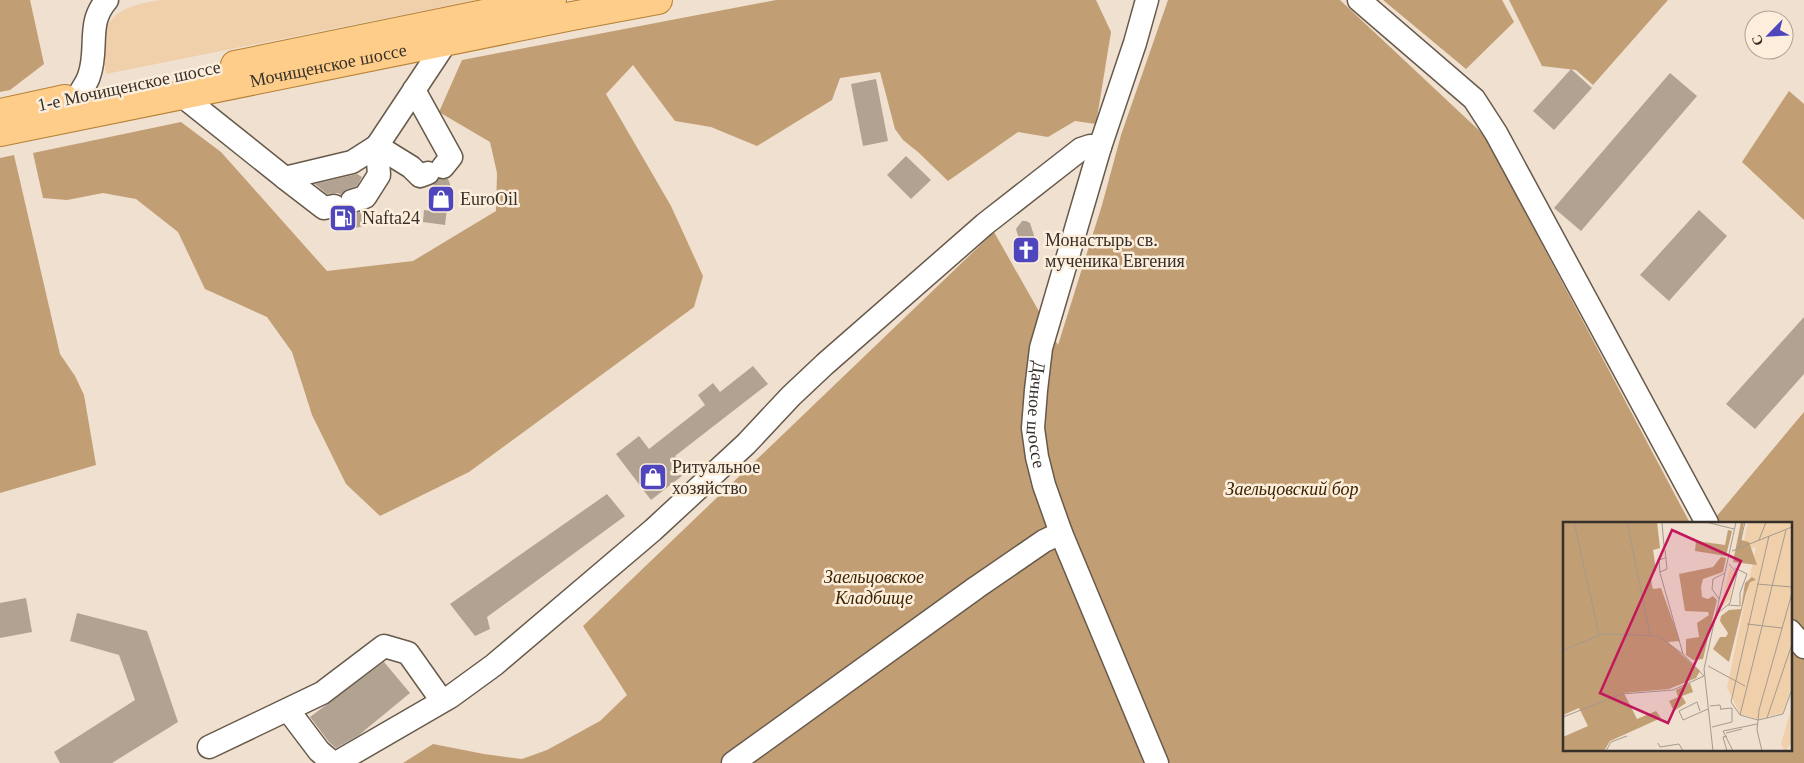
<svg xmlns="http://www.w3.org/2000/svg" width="1804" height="763" viewBox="0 0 1804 763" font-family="'Times New Roman',serif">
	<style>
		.green { fill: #f0d0ab }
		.forest { fill: #c29e74 }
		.building { fill: #b1a292 }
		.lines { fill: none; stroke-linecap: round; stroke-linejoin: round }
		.minor-casing { stroke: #675a4b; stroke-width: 25 }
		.major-casing { stroke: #b68035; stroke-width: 30 }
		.minor { stroke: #fff; stroke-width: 22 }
		.major { stroke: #fdcd89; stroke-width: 28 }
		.labels { text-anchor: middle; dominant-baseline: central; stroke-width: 5; stroke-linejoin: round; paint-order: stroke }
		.street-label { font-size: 18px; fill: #36302a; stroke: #fdeedc }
		.poi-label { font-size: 18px; fill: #36302a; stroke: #fdeedc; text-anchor: start }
		.park-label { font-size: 18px; font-style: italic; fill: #3c2300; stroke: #fdeedc }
		.inset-road { fill: none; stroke: #a59a8d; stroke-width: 1 }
		.view { fill: #c2185b; fill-opacity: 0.15; stroke: #c2185b; stroke-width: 2.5 }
		.inset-edge { fill: none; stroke: #36302a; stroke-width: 2.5 }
	</style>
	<rect width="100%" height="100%" fill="#efe0cf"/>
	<path class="green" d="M160 0H477L106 74C105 63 102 49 104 38 109 8 135 5 160 0Z"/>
	<g class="forest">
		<polygon points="0,0 30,0 44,64 10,90 0,92"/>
		<polygon points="776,0 1096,0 1111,32 1096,124 1075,121 1048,137 1018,132 948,181 918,152 903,140 895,129 880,72 840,78 832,100 757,146 711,127 675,121 633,65 606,94 671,206 703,276 694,307 469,472 380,516 346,484 312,415 292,352 267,317 205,289 178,232 136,199 103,193 67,200 43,198 33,153 181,122 221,152 327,271 413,261 496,211 497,173 490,142 439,112 462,60"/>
		<polygon points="1168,0 1340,0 1484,135 1690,523 1564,523 1564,749 1790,749 1790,523 1711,523 1804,412 1804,763 403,763 433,744 484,754 522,759 547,750 600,721 627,695 583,626 994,232 1058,345 1102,205 1121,135"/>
		<polygon points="1383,0 1502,0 1514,22 1466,69"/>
		<polygon points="1509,0 1668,0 1593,85 1576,70 1542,66"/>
		<polygon points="1789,91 1804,104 1804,220 1742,162"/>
		<polygon points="14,155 60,354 75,376 84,395 96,465 0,493 0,158"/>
	</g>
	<g class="building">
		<polygon points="1571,69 1592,88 1554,130 1533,111"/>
		<polygon points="1670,73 1697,96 1581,231 1554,208"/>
		<polygon points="876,79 888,141 863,146 851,84"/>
		<polygon points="906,156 931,180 911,199 887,175"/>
		<polygon points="357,174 362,177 357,186 348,189 341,195 338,193 327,194 315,184"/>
		<polygon points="439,179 448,179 450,184 445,225 423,222 424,210 432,211 435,190 433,185"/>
		<polygon points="1699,210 1727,236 1669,301 1640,275"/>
		<polygon points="345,212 350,214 361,212 364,226 337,232 334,219 342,216"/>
		<polygon points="1022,221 1026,221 1030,223 1040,254 1025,259 1016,229"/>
		<polygon points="1804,317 1804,374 1755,429 1726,404"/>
		<polygon points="753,366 768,384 675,456 687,472 651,500 616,454 639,436 649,449 705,405 698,395 713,383 720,392"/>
		<polygon points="607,494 625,516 487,617 490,629 475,636 450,604"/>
		<polygon points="26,598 32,632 0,638 0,603"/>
		<polygon points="77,613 147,631 178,722 112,763 60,763 54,752 135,700 119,655 70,641"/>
		<polygon points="384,662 410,693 359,735 336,748 329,742 310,717"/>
	</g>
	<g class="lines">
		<g class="minor-casing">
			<g id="minor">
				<path id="s1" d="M1147 0 1135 43 1100 147 1041 348 1036 390 1033 428 1037 457 1044 485 1061 533 1157 763"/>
				<polyline points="1359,0 1474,99 1496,133 1707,523"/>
				<polyline points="414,90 451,157 443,167"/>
				<polyline points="181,95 285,178 352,162 377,146 446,42"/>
				<path d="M78 97C81 90 87 83 89 76 99 49 86 23 107 0"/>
				<polyline points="377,146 411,167 420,176 428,173"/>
				<polyline points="285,178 324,208 334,206"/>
				<polyline points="352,201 365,197 379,175 377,146"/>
				<polyline points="1790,631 1804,647"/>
				<polyline points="288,710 319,751 333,763"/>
				<polyline points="209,747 322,693 384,646 408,653 442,701"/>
				<polyline points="336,763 450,697 494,665 653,530 746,444 791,396 825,364 985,224 1081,149 1090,146 1100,147"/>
				<polyline points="733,763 977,587 1044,541 1061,533"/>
			</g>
		</g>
		<g class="major-casing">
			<g id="major">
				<polyline points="235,65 552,0"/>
				<polyline points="0,113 65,99"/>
				<path id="s2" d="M0 132 572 16 658 0"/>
			</g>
		</g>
		<use href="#minor" class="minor"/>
		<use href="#major" class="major"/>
	</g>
	<defs>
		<g id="shop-square" transform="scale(1.4375)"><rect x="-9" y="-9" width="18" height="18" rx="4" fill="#4f45bc" stroke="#fdeedc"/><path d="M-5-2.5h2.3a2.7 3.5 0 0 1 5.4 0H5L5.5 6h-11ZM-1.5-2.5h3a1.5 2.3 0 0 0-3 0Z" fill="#fff"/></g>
		<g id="fuel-square" transform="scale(1.4375)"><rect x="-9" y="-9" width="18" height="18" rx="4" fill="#4f45bc" stroke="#fdeedc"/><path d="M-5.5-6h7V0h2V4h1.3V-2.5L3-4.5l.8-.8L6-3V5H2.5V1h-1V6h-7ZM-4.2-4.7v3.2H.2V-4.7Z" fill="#fff"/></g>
		<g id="church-square" transform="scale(1.4375)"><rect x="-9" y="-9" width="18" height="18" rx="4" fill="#4f45bc" stroke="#fdeedc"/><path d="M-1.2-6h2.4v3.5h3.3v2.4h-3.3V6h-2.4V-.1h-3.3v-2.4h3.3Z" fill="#fff"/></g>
	</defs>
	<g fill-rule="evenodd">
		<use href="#shop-square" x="441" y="199"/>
		<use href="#fuel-square" x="343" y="218"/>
		<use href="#church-square" x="1026" y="250"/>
		<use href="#shop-square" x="653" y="477"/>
	</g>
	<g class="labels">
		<g class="street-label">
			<text stroke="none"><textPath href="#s2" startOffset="335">Мочищенское шоссе</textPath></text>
			<text transform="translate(129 86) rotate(-12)">1-е Мочищенское шоссе</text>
			<text stroke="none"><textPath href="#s1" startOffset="431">Дачное шоссе</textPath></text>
		</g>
		<g class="poi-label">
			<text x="460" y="199">EuroOil</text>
			<text x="362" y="218">Nafta24</text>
			<text x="1045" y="240">Монастырь св.<tspan x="1045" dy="21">мученика Евгения</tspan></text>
			<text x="672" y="467">Ритуальное<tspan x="672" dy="21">хозяйство</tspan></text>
		</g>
		<g class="park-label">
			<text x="1292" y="489">Заельцовский бор</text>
			<text x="874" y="577">Заельцовское<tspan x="874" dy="21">Кладбище</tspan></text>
		</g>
	</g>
	<g transform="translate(1563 522)">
		<rect width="229" height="229" fill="#efe0cf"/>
		<path d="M185 0H229V164L220 191 196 197 177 192 164 166 193 25 179 28ZM167 45 172 50 167 77 157 87ZM229 184V220L222 229 218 222Z" fill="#f0d0ab"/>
		<path d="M0 0H94L97 26 90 28 93 48 88 55 89 64 90 67 98 66 117 119 105 120 137 149 133 156 106 167 61 171 74 197 93 189 98 196 47 219 41 229H0V215L25 204 16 186 0 193ZM178 0H181L178 18 186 20 194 43 170 40ZM165 8 169 9 163 34 132 29 133 19 162 23ZM158 35 163 36 160 50 140 57 138 65 139 75 145 77 150 74 154 78 140 137 130 138 123 133V117L136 115 134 101 146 93 145 90 122 89 116 52 150 45ZM189 55 193 58 187 60 183 71 166 140 150 127 157 115H163L165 111 157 99 158 94 166 88 178 87 182 61ZM127 161 130 170 119 174 123 181 111 189 106 179 115 175 113 168Z" fill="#c29e74"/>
		<path class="inset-road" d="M11 0 36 113M64 0 87 113M99 0 101 24M143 0 171 7M206 14 168 180 177 193 195 198 204 196 220 192 229 167M196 18 203 0M176 26 182 0M169 29 229 5M102 36 96 38 97 51 120 132M97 50 104 47 102 28M194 62 229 65M156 77 149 67 150 57 162 51M165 83 177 84V71L184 52 172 46M155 91 167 81 174 51 166 42M184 102 219 106M0 128 40 112 95 114 120 132 141 154 110 168 59 172 0 195M145 144 182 164M147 184 157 183 158 188M137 189 134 180 116 189 120 198 145 187M177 193 223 8M204 196 229 122M149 205 169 200V186L158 187M163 211 179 207M164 214 160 215 164 229M95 221 97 225 116 222 120 229M43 229 48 220 64 214M150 229 141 147 173 0M170 229 160 209 194 202M199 229 194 208 196 188 229 71"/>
		<path class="view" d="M109 8 178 39 105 201 37 171Z"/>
		<rect width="229" height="229" class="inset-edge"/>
	</g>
	<g transform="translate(1769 35) rotate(246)"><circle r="24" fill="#fdeedc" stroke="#ada295"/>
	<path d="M0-4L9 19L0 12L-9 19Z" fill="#4f45bc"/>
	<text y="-8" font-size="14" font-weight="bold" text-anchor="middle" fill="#36302a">С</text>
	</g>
</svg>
